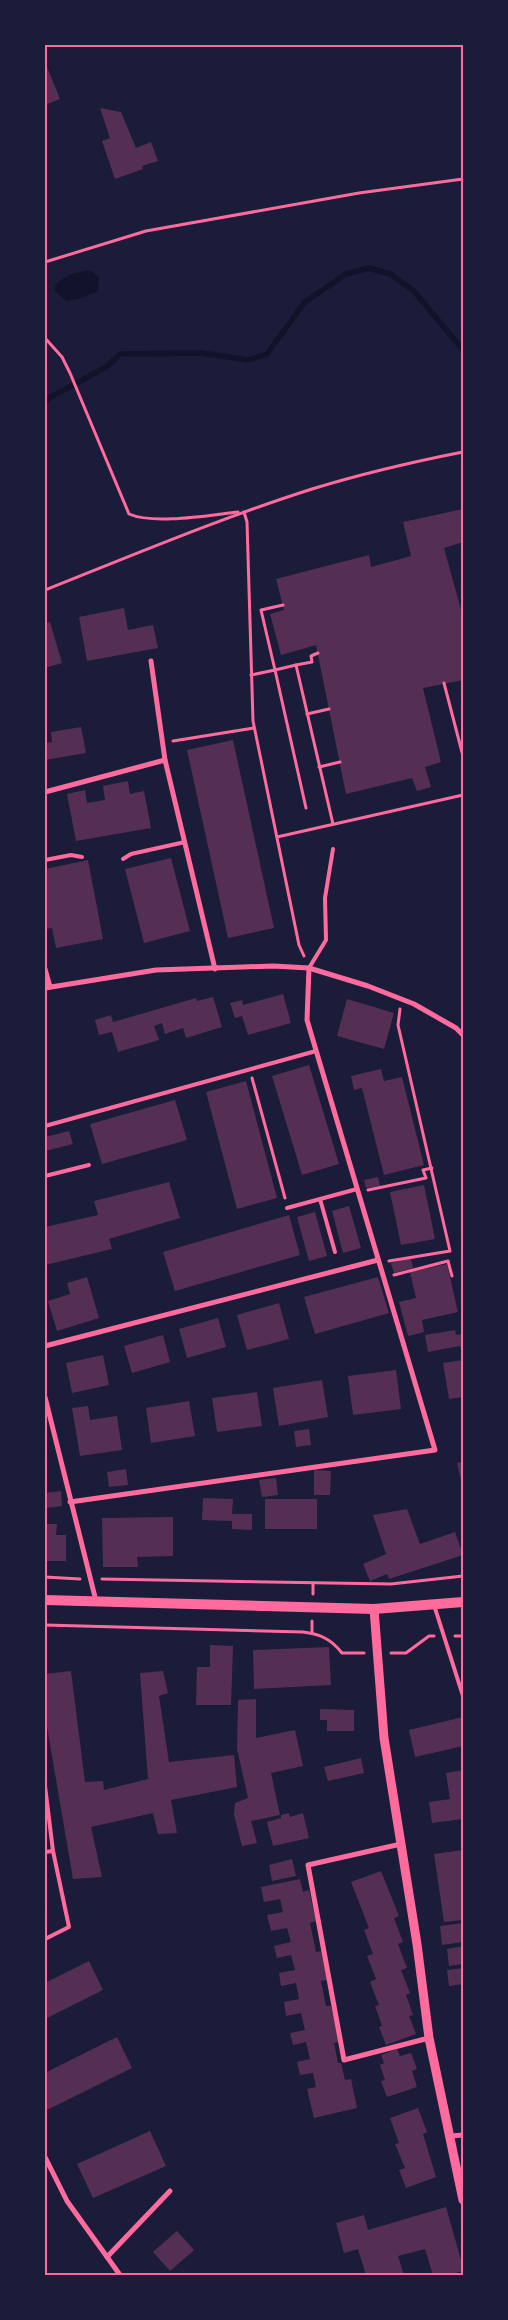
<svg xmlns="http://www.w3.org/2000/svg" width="508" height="2320" viewBox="0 0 508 2320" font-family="'Titillium Web',sans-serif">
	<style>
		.water { fill: #12122b }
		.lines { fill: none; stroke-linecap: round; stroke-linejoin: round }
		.stream { stroke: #12122b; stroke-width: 5.5 }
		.building { fill: #542f53 }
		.path { stroke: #ff6b9d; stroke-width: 3 }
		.service { stroke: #ff6b9d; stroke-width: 4 }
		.minor { stroke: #ff6b9d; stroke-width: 5 }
		.tertiary { stroke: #ff6b9d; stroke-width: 9 }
		.secondary { stroke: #ff6b9d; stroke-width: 10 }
		.neatline { fill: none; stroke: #ff6b9d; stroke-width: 2 }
	</style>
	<rect width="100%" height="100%" fill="#1b1b3a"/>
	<polygon class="water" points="89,270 99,277 98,291 82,298 66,301 55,291 56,283 71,274"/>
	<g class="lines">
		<polyline class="stream" points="45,403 49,398 108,366 120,354 201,353 249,360 267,354 305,302 346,274 369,268 390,274 413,290 463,350"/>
	</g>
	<g class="building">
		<polygon points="47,67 60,99 45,105 45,68"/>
		<polygon points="100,108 121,112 136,148 151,142 158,161 142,166 143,169 115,179 102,141 110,138"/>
		<polygon points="463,509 463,542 444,548 463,617 463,680 423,688 441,762 425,767 431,787 417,791 412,778 346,794 316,645 281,655 270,614 284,610 276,579 369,555 371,567 411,556 403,522"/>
		<polygon points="124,608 128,630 153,625 158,648 87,661 79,617"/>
		<polygon points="50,622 62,663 45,668 45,624"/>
		<polygon points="81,727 86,753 45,760 45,743 52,742 51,732"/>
		<polygon points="233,740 274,928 228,938 187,750"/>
		<polygon points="128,781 130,794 144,791 151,828 76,841 67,794 85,790 87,803 105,800 103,786"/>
		<polygon points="171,858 190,931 144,943 125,869"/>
		<polygon points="88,860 103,939 56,948 52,928 45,929 45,869"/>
		<polygon points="283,994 291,1023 248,1035 242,1016 235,1018 230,1003 242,1000 243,1005"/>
		<polygon points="213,997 222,1027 186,1038 183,1028 165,1034 162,1023 154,1026 159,1040 118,1052 112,1032 99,1035 95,1020 111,1015 113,1022 196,998 197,1001"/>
		<polygon points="347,999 394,1013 384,1049 337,1036"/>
		<polygon points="309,1065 339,1164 302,1175 272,1076"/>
		<polygon points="381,1069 384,1081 402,1077 424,1165 384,1175 362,1088 354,1090 351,1076"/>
		<polygon points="246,1081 277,1198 237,1209 206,1092"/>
		<polygon points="175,1100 187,1140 102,1164 90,1124"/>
		<polygon points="69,1131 73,1144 45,1151 45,1137"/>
		<polygon points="378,1177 380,1186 366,1188 364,1180"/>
		<polygon points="169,1182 180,1218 109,1239 112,1249 45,1265 45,1227 98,1215 94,1201"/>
		<polygon points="424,1185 435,1239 401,1245 390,1192"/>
		<polygon points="349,1206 361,1248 343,1253 332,1211"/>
		<polygon points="315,1212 327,1256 309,1261 297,1217"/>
		<polygon points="289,1215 300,1255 175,1291 163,1252"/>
		<polygon points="411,1258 413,1268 394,1273 391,1263"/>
		<polygon points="447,1264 458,1312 422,1320 424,1332 408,1336 399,1302 416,1298 410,1272"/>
		<polygon points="87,1277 99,1318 57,1331 48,1301 70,1294 67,1283"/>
		<polygon points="378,1277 389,1313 315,1334 304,1297"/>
		<polygon points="279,1303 289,1339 247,1350 237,1315"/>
		<polygon points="218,1318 226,1347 187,1358 179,1329"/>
		<polygon points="455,1330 456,1335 463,1334 463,1356 460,1346 428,1352 425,1335"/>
		<polygon points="163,1335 170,1362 132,1373 124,1346"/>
		<polygon points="103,1355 109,1385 72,1393 66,1363"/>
		<polygon points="463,1360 463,1397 449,1399 443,1363"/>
		<polygon points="396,1370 401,1409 353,1415 348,1376"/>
		<polygon points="322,1380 328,1417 279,1426 273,1388"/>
		<polygon points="257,1392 262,1426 217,1432 212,1398"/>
		<polygon points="189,1401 195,1436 151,1443 146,1408"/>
		<polygon points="88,1406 90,1420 117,1416 122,1450 80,1456 72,1408"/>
		<polygon points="309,1429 311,1445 296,1447 294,1431"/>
		<polygon points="463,1462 463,1485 462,1485 457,1463"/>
		<polygon points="126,1469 128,1485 109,1487 107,1472"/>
		<polygon points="314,1470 331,1471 330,1495 314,1495"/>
		<polygon points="276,1478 278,1495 262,1497 259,1480"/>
		<polygon points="61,1491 62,1506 45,1508 45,1493"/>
		<polygon points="203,1498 233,1499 232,1514 252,1514 252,1530 232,1529 232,1521 202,1520"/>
		<rect x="265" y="1499" width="52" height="30"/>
		<polygon points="407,1509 420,1544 455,1532 463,1555 389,1579 387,1574 370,1581 363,1564 386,1554 373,1515"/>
		<polygon points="173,1517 173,1556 137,1557 138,1567 103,1567 102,1518"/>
		<polygon points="45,1524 57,1524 56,1535 66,1535 66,1561 45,1561"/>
		<polygon points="210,1645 233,1646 231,1705 196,1705 197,1667 210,1667"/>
		<polygon points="329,1647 331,1685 254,1689 253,1650"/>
		<polygon points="71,1671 85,1782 103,1781 104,1790 148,1779 140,1673 163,1671 168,1693 159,1696 169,1762 234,1755 237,1787 171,1800 177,1833 158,1834 153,1813 91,1827 102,1877 73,1879 45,1715 45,1674"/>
		<polygon points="256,1699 256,1738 295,1730 303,1766 271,1773 280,1815 251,1821 257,1843 242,1846 234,1815 235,1803 248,1798 237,1749 238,1700"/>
		<polygon points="320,1709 354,1710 354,1731 327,1731 327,1720 320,1720"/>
		<polygon points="463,1717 463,1746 415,1757 409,1730"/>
		<polygon points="361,1758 364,1773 328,1781 324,1767"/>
		<polygon points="463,1770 463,1819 432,1823 429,1802 450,1799 446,1773"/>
		<polygon points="289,1813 290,1817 303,1813 309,1838 273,1846 267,1822 281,1818 281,1815"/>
		<polygon points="463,1850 463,1920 444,1922 434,1854"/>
		<polygon points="292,1859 296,1876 272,1881 269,1865"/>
		<polygon points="381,1871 399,1916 394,1918 403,1942 398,1944 407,1968 401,1970 410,1993 406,1995 413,2015 409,2016 416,2034 386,2045 379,2027 382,2026 375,2006 379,2005 370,1982 376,1979 367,1956 373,1954 364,1930 369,1928 351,1882"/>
		<polygon points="300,1879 303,1892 309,1890 316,1921 310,1923 316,1952 321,1951 327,1980 321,1981 326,2006 331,2006 339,2042 334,2043 338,2063 341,2063 345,2080 351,2079 357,2108 314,2118 307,2089 316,2087 313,2073 300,2075 297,2062 310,2059 306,2042 293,2045 290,2033 305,2030 301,2013 286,2016 284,2002 299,1999 296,1983 281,1986 279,1973 295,1970 291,1955 277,1958 274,1946 291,1942 287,1928 271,1931 267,1915 283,1912 280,1899 264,1902 261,1887"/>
		<polygon points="463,1923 463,1942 442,1945 440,1926"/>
		<polygon points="463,1946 463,1964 449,1966 447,1949"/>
		<polygon points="89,1961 103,1990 45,2019 45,1983"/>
		<polygon points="463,1968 463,1984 449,1986 447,1970"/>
		<polygon points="117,2037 132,2068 47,2110 45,2073"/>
		<polygon points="397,2049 400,2056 411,2053 417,2069 412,2071 417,2087 387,2097 381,2081 385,2080 380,2065 384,2063 381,2055"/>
		<polygon points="418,2108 427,2132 423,2134 436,2177 406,2188 399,2170 405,2168 395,2144 399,2143 390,2118"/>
		<polygon points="150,2131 166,2166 93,2198 77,2164"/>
		<polygon points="446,2207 463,2267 463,2271 448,2275 433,2275 425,2249 398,2256 404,2275 366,2275 358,2249 344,2253 336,2223 364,2215 368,2230"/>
		<polygon points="177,2231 194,2250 170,2271 153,2252"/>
	</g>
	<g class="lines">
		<g class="path">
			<polyline points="45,262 146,231 359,193 463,179"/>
			<path d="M45 338 62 357 70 373 129 514C154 525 210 515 238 512"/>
			<polyline points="244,512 247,522 253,721 299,945 304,956"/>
			<path d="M45 590C133 555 221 518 312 489 361 474 412 462 463 452"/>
			<polyline points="283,605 261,610 275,670 296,665 333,824"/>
			<polyline points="296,665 312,662 311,656 318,653"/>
			<polyline points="251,675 275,670 306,808"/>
			<polyline points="444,683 463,756"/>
			<polyline points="307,714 329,709"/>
			<polyline points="173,741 254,728"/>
			<polyline points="319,767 340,762"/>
			<polyline points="277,837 463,795"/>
			<polyline points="252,1078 285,1198"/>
			<polyline points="368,1190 426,1178 423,1170 432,1168"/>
			<polyline points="389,1261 450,1251 398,1025 400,1009"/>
			<polyline points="394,1275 448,1261 452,1276"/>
			<polyline points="45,1577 80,1579"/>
			<polyline points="102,1579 391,1584 463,1576"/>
			<polyline points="313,1594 313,1583"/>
			<path d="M45 1625 303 1632C320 1634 331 1639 342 1653H364"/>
			<polyline points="312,1633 312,1621"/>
			<polyline points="455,1636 463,1636"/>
			<polyline points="391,1653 406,1653 429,1636 434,1636"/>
		</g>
		<g class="service">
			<polyline points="123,859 131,854 185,842"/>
			<polyline points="45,860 71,855 82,857"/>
			<polyline points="309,968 326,940 325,898 333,849"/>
			<polyline points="45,1126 316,1051"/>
			<polyline points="45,1176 89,1165"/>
			<polyline points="320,1199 335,1252"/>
			<polyline points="287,1208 357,1189"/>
			<polyline points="434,1605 463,1696"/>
			<polyline points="45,1786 53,1851 69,1927 45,1939"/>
			<polyline points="45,1852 53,1851"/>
		</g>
		<g class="minor">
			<polyline points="151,661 165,760"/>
			<polyline points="45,792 165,760 215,969"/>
			<polyline points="45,969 50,987"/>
			<polyline points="45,988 156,970 273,966 309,968 368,986 414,1004 456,1028 463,1035"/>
			<polyline points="45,1346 378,1260"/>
			<polyline points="45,1397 96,1601"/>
			<polyline points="70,1502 435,1450 307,1020 309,968"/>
			<polyline points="401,1844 308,1865 344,2060 429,2038"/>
			<polyline points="451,2136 463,2135"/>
			<polyline points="45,2157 67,2201 120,2275"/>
			<polyline points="107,2257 170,2191"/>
		</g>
		<polyline class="tertiary" points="374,1609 384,1738 417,1944 429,2038 463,2200"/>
		<polyline class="secondary" points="45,1600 374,1609 463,1602"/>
	</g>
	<rect width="508" height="2320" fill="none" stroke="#1b1b3a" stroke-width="92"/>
	<rect x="46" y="46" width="416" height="2228" class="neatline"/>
</svg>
